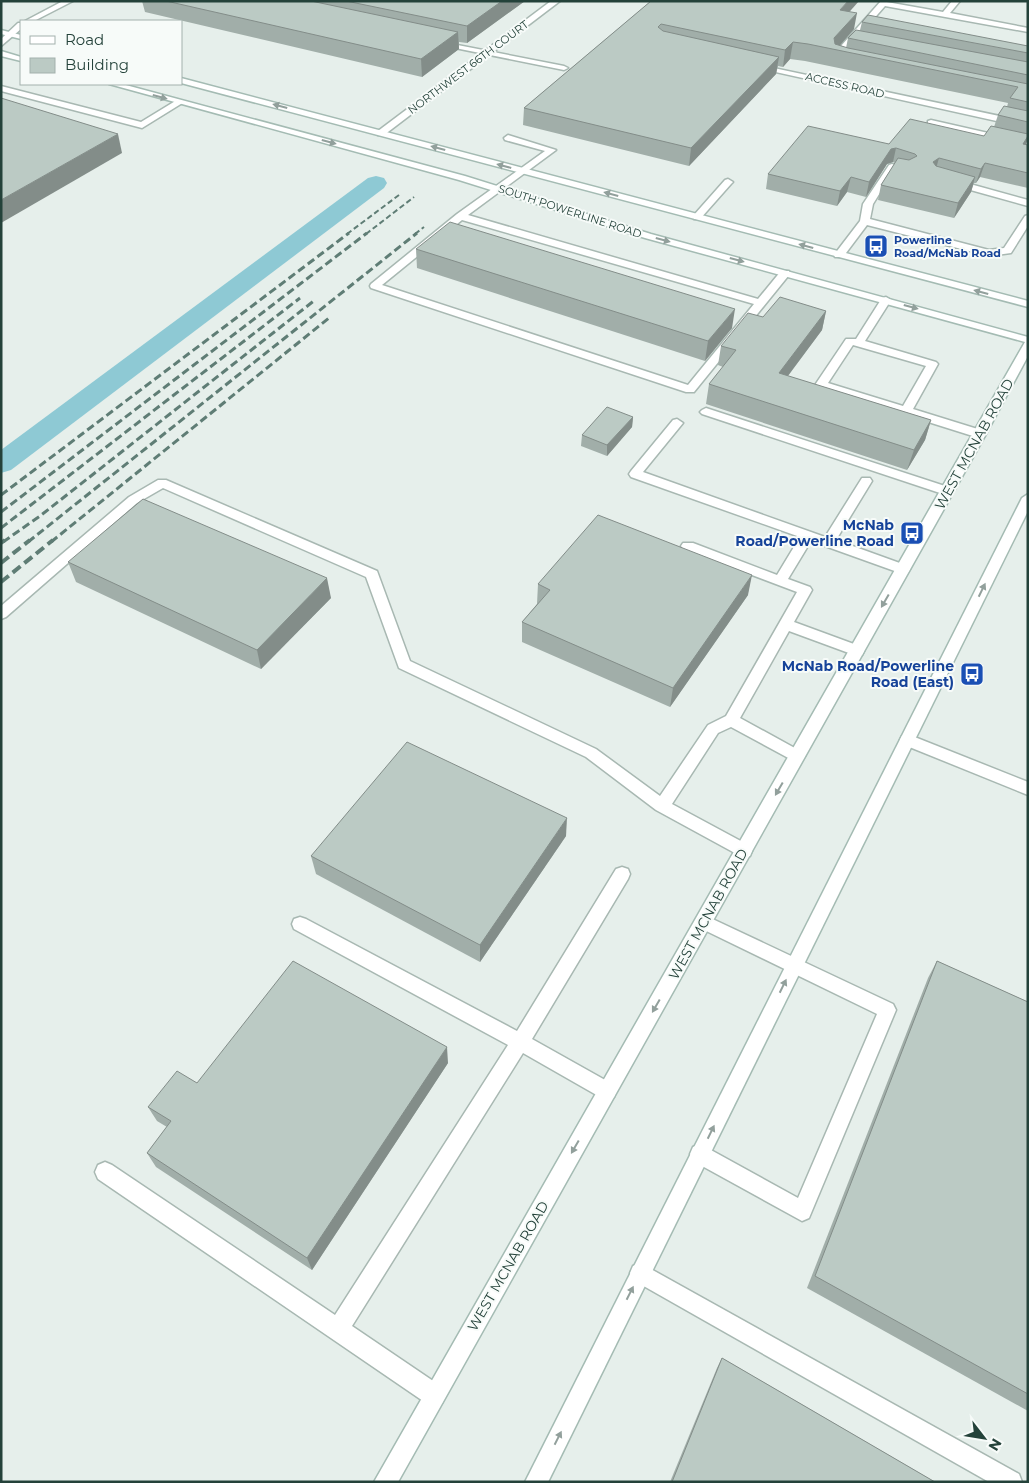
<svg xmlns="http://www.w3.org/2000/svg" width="1029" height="1483" viewBox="0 0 1029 1483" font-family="Montserrat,sans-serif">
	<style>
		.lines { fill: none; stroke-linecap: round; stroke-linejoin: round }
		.canal { fill: #8ec9d4; fill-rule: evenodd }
		.service-casing { stroke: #a8b8b2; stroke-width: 3 }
		.minor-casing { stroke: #a8b8b2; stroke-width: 3 }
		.secondary-casing { stroke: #a4bbb3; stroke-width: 3 }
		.service { fill: #fff; fill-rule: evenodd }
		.minor { fill: #fff; fill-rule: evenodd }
		.secondary { fill: #fff; fill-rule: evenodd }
		.rail-far2 { stroke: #5f7d75; stroke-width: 2; stroke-dasharray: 5.5 3; stroke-linecap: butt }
		.rail-far1 { stroke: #5f7d75; stroke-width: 3; stroke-dasharray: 8 4; stroke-linecap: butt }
		.rail { stroke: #5f7d75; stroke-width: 4; stroke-dasharray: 10 5; stroke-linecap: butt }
		.wall { fill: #a1aea9 }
		.shaded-wall { fill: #838d89 }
		.building { fill: #bbcac4; stroke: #838d89 }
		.oneway { fill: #92a09c }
		.labels { text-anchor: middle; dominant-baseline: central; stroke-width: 4; stroke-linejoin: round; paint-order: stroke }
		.far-street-label { font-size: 11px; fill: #24423a; stroke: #f7fbf9 }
		.far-transit-label { font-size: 11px; font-weight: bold; fill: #164399; stroke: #f7fbf9; text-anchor: start }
		.street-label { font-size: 14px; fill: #24423a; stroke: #f7fbf9 }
		.transit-label { font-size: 14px; font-weight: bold; fill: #164399; stroke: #f7fbf9; text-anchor: end }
	</style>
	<rect width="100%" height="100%" fill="#e6efeb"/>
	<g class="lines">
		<polygon class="canal" points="376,176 384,178 387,183 384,188 11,470 1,473 1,450 368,178"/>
		<g class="service-casing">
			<g id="service">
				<polygon points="881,1 943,12 952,1 960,1 950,13 1028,28 1028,32 885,6 841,56 844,59 843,61 833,59 833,55"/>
				<polygon points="437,41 564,66 568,68 564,70 440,45 437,45"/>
				<polygon points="1,86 141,122 177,100 184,102 142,128 1,91"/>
				<polygon points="931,120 1028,142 1028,148 928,125 928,121"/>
				<path d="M508 135 556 150 468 215 758 299 781 271H789V275L694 392H686L371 288 370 286 371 284 457 214 545 151 505 140 504 138ZM462 220 754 304 688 385 382 285Z"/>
				<polygon points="892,164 911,170 906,173 894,170 873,204 870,219 989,250 1004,248 1025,216 1028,215 1028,226 1011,253 989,256 867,225 843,257 835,257 834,255 860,221 863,204 889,165"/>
				<polygon points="728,179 733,182 731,184 700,219 694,219 694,215 725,180"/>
				<polygon points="952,179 1028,200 1028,206 949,184 947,182"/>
				<path d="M886 297 891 300 865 341 936 362 938 364 913 409 984 431 986 434 984 437H976L817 387 815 385 846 339H856L882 298ZM853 345 926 366 903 406 828 383Z"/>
				<polygon points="706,408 951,488 953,491 947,495 943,494 702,414 700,412 702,410"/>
				<polygon points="677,419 683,423 643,472 825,537 862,478 870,478 872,481 836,540 908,566 910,569 908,572 903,574 811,541 788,579 810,587 812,590 794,622 862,647 864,651 862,655 857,656 789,631 740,718 802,752 805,756 802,760 797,762 792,760 731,727 718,733 672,804 750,846 752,851 750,856 744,858 656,810 586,757 399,668 366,577 163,488 137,503 6,617 1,619 1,606 129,497 158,480 166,480 377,571 410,661 596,749 660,796 708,725 726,716 797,592 683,549 681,546 683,543 693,543 777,575 800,537 631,477 629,474 631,471 673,420"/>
				<polygon points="907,734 1028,782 1028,795 902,744 900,740 902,736"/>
				<polygon points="622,867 628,869 630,874 628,879 532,1039 614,1085 616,1091 614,1097 607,1100 600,1097 523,1053 352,1326 442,1387 445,1395 442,1403 434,1406 426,1403 98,1179 95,1172 98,1165 105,1162 112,1165 335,1315 508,1045 294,929 292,924 294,919 300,917 306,919 517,1031 616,869"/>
				<polygon points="704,915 893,1004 896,1010 809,1218 802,1221 693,1161 690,1154 693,1147 700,1144 798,1198 877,1014 698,927 696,922 698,917"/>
				<polygon points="640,1263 1019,1474 1022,1482 989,1482 633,1280 630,1273 633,1266"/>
			</g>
		</g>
		<g class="minor-casing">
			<g id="minor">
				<polygon points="63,1 73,1 34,21 25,21"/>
				<polygon points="551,1 560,1 384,135 378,135 378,131"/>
				<polygon points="18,23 21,23 21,29 1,46 1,39"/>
				<polygon points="755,64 1028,122 1028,128 758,68 755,68"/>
			</g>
		</g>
		<g class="secondary-casing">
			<g id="secondary">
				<polygon points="1,30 21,35 21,39 1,34"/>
				<polygon points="1,51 21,57 21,61 1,56"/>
				<polygon points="181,78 1028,301 1028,307 181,83"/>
				<polygon points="109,84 122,84 465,176 651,234 1028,337 1028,356 986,434 398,1482 374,1482 1025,342 645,238 459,180"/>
				<polygon points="1028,494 1028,511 548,1482 525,1482 1022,498"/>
			</g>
		</g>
		<use href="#service" class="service"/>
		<use href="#minor" class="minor"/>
		<use href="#secondary" class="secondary"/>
		<g class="rail-far2">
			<polyline points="347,234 399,195"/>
			<polyline points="366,234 414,197"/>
			<polyline points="415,234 424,227"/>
		</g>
		<g class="rail-far1">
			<polyline points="1,495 349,233"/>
			<polyline points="1,512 367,233"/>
			<polyline points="1,528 300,298"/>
			<polyline points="3,542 40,516 315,300"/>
			<polyline points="28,542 417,233"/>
			<polyline points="51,542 329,318"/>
		</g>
		<g class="rail">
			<polyline points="1,543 5,540"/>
			<polyline points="1,563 30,540"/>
			<polyline points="1,582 53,540"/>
		</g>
	</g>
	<g class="wall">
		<polygon points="142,1 525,1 467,43 459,42 459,49 422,77 145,12"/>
		<polygon points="651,1 850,12 854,29 840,45 846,48 848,38 860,30 862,22 1028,46 1028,140 1027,140 1026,145 1028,145 1028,188 980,177 976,183 974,183 971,192 954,218 878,200 881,185 895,163 893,162 887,164 866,197 847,192 837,206 766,189 768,174 889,144 984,136 994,127 998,115 1007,107 1008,103 805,61 790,59 783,67 778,66 776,74 689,166 523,125 524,108"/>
		<polygon points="416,249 732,328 705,361 417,268"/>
		<polygon points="826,311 822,330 788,376 931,420 925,440 907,470 706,404 709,384 723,367 718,365 721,346 763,317"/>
		<polygon points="633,417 632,427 607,456 581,446 582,435"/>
		<polygon points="68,562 331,598 261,669 76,582"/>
		<polygon points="538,584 748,595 670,707 522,642 522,622 537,604"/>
		<polygon points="566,836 480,962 316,874 311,856"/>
		<polygon points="937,961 1028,1002 1028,1411 807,1288 928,978"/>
		<polygon points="448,1063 312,1270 156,1167 147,1153 167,1127 157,1121 148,1107 197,1083"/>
		<polygon points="722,1358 935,1482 670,1482 717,1368"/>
	</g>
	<g class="shaded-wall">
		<polygon points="502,1 525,1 467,43 467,26"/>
		<polygon points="848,1 859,1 837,26 840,10"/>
		<polygon points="857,13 854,29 836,50 834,38"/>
		<polygon points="458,32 459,49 422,77 421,59"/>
		<polygon points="793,42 790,59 783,67 785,50"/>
		<polygon points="779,57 776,74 689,166 691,148"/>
		<polygon points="118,134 122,153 1,223 1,200"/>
		<polygon points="1028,136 1028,138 1024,149 1023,144"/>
		<polygon points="896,148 893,162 887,164 866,197 869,182 891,149"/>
		<polygon points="939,158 935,172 933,162"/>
		<polygon points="985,163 980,177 976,183 981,169"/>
		<polygon points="851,177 847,192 837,206 840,191"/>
		<polygon points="975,177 971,192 954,218 958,203"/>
		<polygon points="735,309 732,328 705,361 708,341"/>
		<polygon points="826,311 822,330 775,393 779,373"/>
		<polygon points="633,417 632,427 607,456 607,445"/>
		<polygon points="931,420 925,440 907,470 914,450"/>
		<polygon points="752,575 748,595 670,707 673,688"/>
		<polygon points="327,578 331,598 261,669 257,650"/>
		<polygon points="567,818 566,836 480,962 480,945"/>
		<polygon points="447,1047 448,1063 312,1270 307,1258"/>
	</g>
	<g class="building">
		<polygon points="166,1 311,1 458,32 421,59"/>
		<polygon points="346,1 502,1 467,26"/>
		<polygon points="651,1 848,1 840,10 857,13 834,38 835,44 848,48 1028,84 1028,102 1010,98 1018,87 808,44 793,42 785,50 661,24 658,27 663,31 779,57 691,148 524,108"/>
		<polygon points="868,15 1028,46 1028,53 862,22"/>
		<polygon points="856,30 1028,62 1028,75 848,38"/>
		<polygon points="1,98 118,134 1,200"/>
		<polygon points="1004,106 1028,111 1028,122 998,115"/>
		<polygon points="910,119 984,136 991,126 1028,134 1028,136 1023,144 1028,145 1028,173 985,163 981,169 939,158 933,162 936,166 975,177 958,203 881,185 898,158 909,160 917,156 915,154 896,148 891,149 869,182 851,177 840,191 768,174 808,126 889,144"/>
		<polygon points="450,222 735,309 708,341 416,249"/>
		<polygon points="780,297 826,311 779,373 931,420 914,450 709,384 736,350 721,346 748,313 763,317"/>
		<polygon points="607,407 633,417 607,445 582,435"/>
		<polygon points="143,499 327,578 257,650 68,562"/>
		<polygon points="598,515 752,575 673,688 522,622 550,590 538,584"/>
		<polygon points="407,742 567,818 480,945 311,856"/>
		<polygon points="293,961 447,1047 307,1258 147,1153 171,1121 148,1107 177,1071 197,1083"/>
		<polygon points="937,961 1028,1002 1028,1394 815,1276"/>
		<polygon points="722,1358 935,1482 672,1482"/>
	</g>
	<defs><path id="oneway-solid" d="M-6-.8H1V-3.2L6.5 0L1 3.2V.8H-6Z" transform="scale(1.25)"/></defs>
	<g class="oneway">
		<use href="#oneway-solid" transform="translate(160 97) rotate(15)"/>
		<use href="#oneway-solid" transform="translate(280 106) rotate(-165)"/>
		<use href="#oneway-solid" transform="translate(329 142) rotate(15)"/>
		<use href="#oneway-solid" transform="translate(438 148) rotate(-165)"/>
		<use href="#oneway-solid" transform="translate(504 166) rotate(-165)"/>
		<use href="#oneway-solid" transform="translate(611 194) rotate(-165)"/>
		<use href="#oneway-solid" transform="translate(663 240) rotate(15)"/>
		<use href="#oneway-solid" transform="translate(806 246) rotate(-165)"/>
		<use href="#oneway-solid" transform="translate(737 260) rotate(15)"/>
		<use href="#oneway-solid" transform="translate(981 292) rotate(-165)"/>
		<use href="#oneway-solid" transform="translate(911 307) rotate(15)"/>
		<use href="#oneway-solid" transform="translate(982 590) rotate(-64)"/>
		<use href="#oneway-solid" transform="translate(885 601) rotate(120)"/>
		<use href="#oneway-solid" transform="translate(779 789) rotate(120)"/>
		<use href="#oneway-solid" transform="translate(783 986) rotate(-64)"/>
		<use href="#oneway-solid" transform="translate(656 1006) rotate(120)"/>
		<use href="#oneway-solid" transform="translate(711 1132) rotate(-64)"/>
		<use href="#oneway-solid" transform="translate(575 1147) rotate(120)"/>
		<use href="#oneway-solid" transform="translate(630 1293) rotate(-63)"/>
		<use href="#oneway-solid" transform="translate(558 1438) rotate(-63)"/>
	</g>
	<defs>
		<g id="bus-square" transform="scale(1.25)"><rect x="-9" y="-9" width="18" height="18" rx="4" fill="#1a4fb4" stroke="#f7fbf9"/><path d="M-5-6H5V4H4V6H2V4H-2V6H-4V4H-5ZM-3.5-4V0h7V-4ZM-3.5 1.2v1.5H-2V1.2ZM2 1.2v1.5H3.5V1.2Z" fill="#fff"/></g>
	</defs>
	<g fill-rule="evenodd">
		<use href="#bus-square" x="876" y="246"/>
		<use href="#bus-square" x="912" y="533"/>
		<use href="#bus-square" x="972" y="674"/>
	</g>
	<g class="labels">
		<g class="far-street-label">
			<text transform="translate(468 67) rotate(-37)">NORTHWEST 66TH COURT</text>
			<text transform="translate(845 85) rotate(13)">ACCESS ROAD</text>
			<text transform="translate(570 211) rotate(18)">SOUTH POWERLINE ROAD</text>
		</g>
		<g class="far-transit-label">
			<text x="894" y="240">Powerline<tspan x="894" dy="13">Road/McNab Road</tspan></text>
		</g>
		<g class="street-label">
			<text transform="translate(974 444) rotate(-61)">WEST MCNAB ROAD</text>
			<text transform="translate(708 914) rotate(-61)">WEST MCNAB ROAD</text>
			<text transform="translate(508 1266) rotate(-60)">WEST MCNAB ROAD</text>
		</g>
		<g class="transit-label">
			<text x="894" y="525">McNab<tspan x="894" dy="16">Road/Powerline Road</tspan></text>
			<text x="954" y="666">McNab Road/Powerline<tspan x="954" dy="16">Road (East)</tspan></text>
		</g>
	</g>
	<rect width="1029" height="1483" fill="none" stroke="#24423a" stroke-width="5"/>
	<rect x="20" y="20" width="162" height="65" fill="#f7fbf9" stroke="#a3b1ad"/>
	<rect x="30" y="36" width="25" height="8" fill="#ffffff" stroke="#a3b1ad"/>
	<text x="65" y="45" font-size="15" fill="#24423a">Road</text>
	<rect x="30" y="58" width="25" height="15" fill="#bbcac4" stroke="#a3b1ad"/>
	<text x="65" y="70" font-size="15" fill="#24423a">Building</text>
	<g transform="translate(984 1438) rotate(121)" stroke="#f7fbf9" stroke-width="4" paint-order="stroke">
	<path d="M0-4L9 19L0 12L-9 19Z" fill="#24423a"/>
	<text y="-8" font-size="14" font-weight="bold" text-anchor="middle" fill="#24423a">N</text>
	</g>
</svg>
